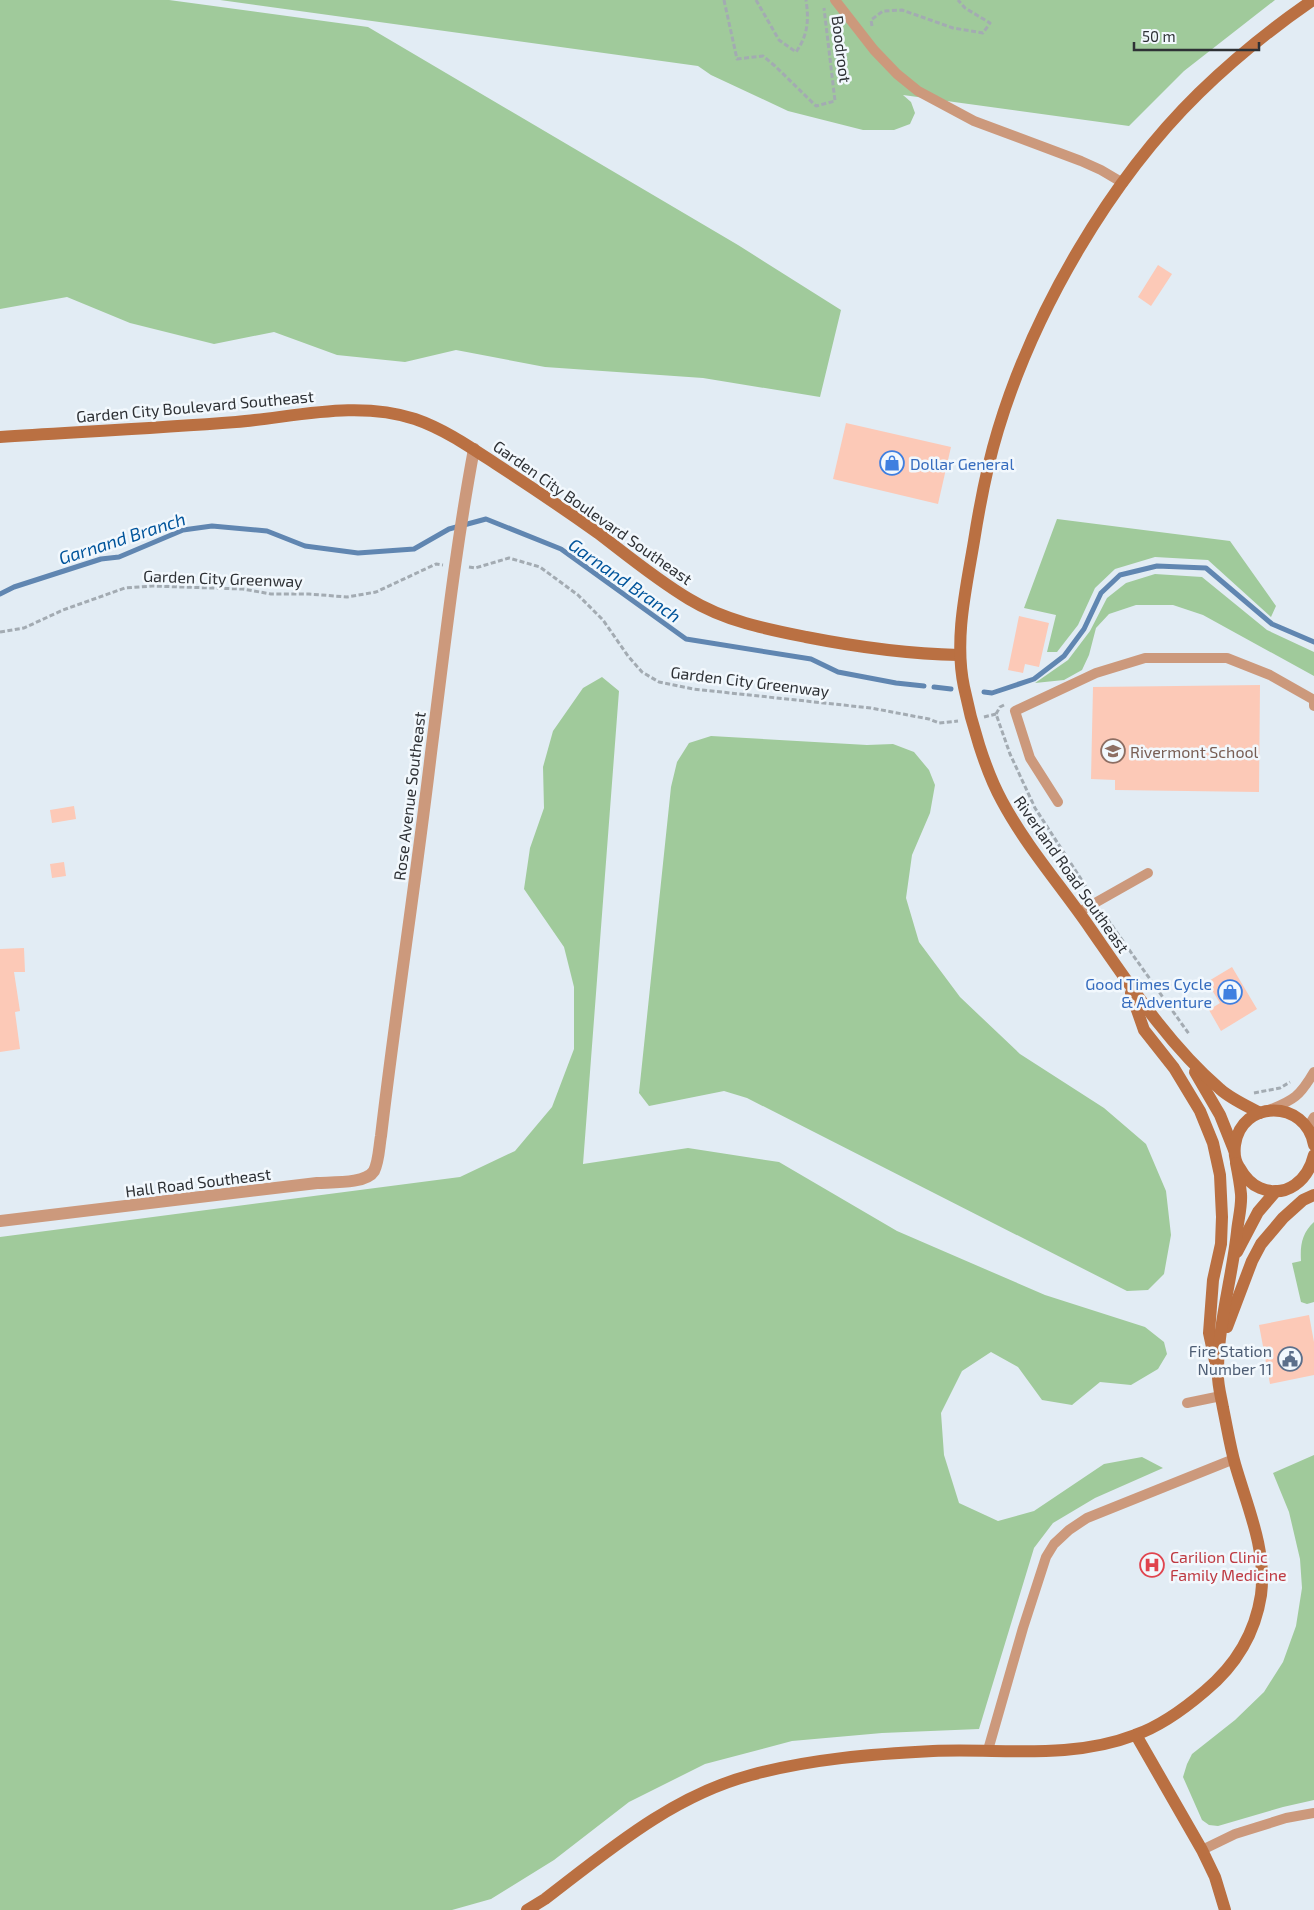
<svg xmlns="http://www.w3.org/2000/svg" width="1314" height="1910" viewBox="0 0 1314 1910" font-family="'Exo 2',sans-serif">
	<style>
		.green { fill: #a0ca9b }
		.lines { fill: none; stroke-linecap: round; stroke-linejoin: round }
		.stream { stroke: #6086b1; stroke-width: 5 }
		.building { fill: #fcc9b7 }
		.path { stroke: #a3abb2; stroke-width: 3; stroke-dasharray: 5 2.5; stroke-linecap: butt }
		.lane { stroke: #cc997c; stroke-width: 10 }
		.street { stroke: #cc997c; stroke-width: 12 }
		.secondary { stroke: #ba7042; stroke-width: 12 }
		.labels { text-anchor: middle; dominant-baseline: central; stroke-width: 5; stroke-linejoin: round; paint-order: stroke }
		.street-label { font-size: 16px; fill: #2e3135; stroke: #f2f8fd }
		.shop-label { font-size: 16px; fill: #366cbe; stroke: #f2f8fd; text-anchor: start }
		.education-label { font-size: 16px; fill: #785e54; stroke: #f2f8fd; text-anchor: start }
		.service-label { font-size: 16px; fill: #4e5e75; stroke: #f2f8fd; text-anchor: end }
		.health-label { font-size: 16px; fill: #be3a42; stroke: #f2f8fd; text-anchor: start }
		.water-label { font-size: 18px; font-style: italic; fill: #00549b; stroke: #f2f8fd }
	</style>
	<rect width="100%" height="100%" fill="#e2ecf4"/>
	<g class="green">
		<polygon points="0,0 169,0 368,27 738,245 841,310 820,397 703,378 545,367 456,350 405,362 337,355 274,332 214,344 130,323 67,297 0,309"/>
		<polygon points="220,0 1275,0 1184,71 1129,126 903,95 911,102 915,113 910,124 894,130 863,130 788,111 711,75 698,66"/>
		<polygon points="1057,519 1230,541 1276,606 1271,617 1208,560 1155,557 1115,569 1095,588 1078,625 1057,652 1047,652 1056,615 1024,608"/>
		<polygon points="1155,574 1202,577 1267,630 1314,652 1314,676 1203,615 1173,605 1136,605 1109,614 1096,628 1089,655 1082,670 1064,680 1035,683 1068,660 1090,631 1107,598 1126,583"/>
		<polygon points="602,677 619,691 583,1164 688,1148 779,1162 897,1231 1045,1295 1145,1327 1164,1342 1167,1354 1158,1369 1131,1385 1100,1382 1072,1405 1042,1400 1018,1367 991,1352 962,1371 941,1413 944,1455 959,1503 998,1521 1034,1511 1104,1464 1142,1457 1163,1468 1095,1498 1053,1523 1034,1548 979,1729 882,1733 792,1741 705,1764 629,1802 554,1860 491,1899 452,1910 0,1910 0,1237 460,1177 515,1151 552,1107 574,1049 574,987 564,947 524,889 530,848 544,808 543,767 553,731 583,688"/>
		<polygon points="711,736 867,745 893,744 914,752 929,770 935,785 930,813 912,855 906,898 919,942 960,997 1020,1054 1104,1108 1146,1144 1166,1191 1171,1235 1164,1274 1148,1290 1127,1291 747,1098 724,1091 649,1106 639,1093 671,787 677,762 689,743"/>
		<path d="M1314 1222V1302L1307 1304 1301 1302 1292 1263 1301 1261C1300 1245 1302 1233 1314 1222Z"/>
		<polygon points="1314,1455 1314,1800 1283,1807 1218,1826 1209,1825 1202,1820 1183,1777 1187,1764 1192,1754 1235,1720 1264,1692 1283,1662 1296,1626 1302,1588 1300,1559 1289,1512 1273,1473"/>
	</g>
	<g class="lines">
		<g class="stream">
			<polyline points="0,594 14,587 101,559 119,557 183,530 212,526 267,531 305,546 358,553 414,549 449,529 486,519 561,549 686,639 811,659 838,672 896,683 924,686"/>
			<polyline points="934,687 951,689"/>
			<polyline points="984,692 992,693 1034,679 1064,656 1084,629 1101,593 1120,575 1157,566 1206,568 1272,624 1314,642"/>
		</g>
	</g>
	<g class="building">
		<polygon points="1158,265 1172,274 1151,306 1138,297"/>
		<polygon points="846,423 951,447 938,504 833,479"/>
		<polygon points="1019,616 1049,623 1039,667 1025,664 1023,673 1008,670"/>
		<polygon points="1260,685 1259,792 1115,790 1115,780 1091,779 1093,687"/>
		<polygon points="74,806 76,819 52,823 50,810"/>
		<polygon points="64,862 66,876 52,878 50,864"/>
		<polygon points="24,948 25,972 14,972 20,1011 15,1012 20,1049 0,1052 0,949"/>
		<polygon points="1232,967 1257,1009 1221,1031 1209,1010 1220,1003 1207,982"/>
		<polygon points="1309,1315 1314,1342 1314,1375 1270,1384 1259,1325"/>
	</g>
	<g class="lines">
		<g class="path">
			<polyline points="724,0 737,59 763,56 775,66 816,106 835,101 824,8"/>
			<path d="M756 0 779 40 796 52C808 35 809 20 806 0"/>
			<polyline points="872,26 871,20 883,11 902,10 953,28 983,33 990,23 965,8 958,0"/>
			<polyline points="469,567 475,568 509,558 540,567 578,595 603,620 628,656 642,672 659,682 693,689 871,708 929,719 939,723 958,721"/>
			<polyline points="0,632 24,628 63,610 125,588 152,586 243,589 271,594 309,594 347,597 376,592 436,564 443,565"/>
			<polyline points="1004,705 1000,707 996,714 1010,754 1035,808 1090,893"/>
			<polyline points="984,717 996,714"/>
			<polyline points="1103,913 1189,1034"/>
			<polyline points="1254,1093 1280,1088 1290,1082"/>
		</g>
		<g class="lane">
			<polyline points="835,0 874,50 897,74 918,91 974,121 1081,161 1101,170 1123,183"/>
			<polyline points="1058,802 1030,758 1015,711 1096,673 1145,658 1227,658 1270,675 1314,700 1314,706"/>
			<polyline points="1079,912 1148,873"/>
			<path d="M1269 1110C1294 1100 1300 1096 1314 1072"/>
			<polyline points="1308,1127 1314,1117"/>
			<polyline points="1187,1403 1221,1396"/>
			<polyline points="988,1750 1023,1628 1046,1557 1054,1544 1069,1530 1087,1518 1234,1459"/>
			<polyline points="1202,1850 1235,1834 1286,1818 1314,1813"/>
		</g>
		<path class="street" d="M0 1221 317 1183C332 1182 366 1184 374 1171 379 1161 379 1147 381 1136 396 1008 416 881 431 753 444 652 455 550 474 449"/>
		<g class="secondary">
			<path d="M0 437C79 432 158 428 236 422 295 417 357 400 415 419 444 429 470 447 496 464 530 486 564 509 598 533 628 556 657 580 689 599 725 621 766 629 806 637 857 647 908 654 959 655"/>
			<polyline points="1131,993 1144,1030 1174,1068 1200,1111 1213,1143 1220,1175 1222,1217 1221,1244 1213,1280 1209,1333 1215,1361"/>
			<polyline points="1195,1072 1220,1115 1234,1150"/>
			<path d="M1260 1113C1247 1106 1231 1099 1220 1089 1168 1044 1129 984 1090 928 1061 886 1026 846 1002 801 985 770 971 722 964 687 954 639 966 589 974 541 980 503 987 466 998 430 1034 311 1110 180 1199 93 1234 59 1272 28 1313 0"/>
			<path d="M1314 1145C1306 1099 1241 1099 1235 1145 1234 1153 1235 1161 1239 1167 1244 1176 1250 1184 1260 1188 1287 1199 1308 1180 1314 1155"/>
			<polyline points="1237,1252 1258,1212 1276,1191"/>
			<polyline points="1227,1327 1252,1261 1261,1244 1283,1218 1303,1200 1314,1195"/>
			<polyline points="1136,1735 1202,1850 1215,1877 1225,1910"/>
			<path d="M527 1910 545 1899C609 1850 672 1796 751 1775 810 1759 872 1754 933 1751 1001 1748 1070 1760 1135 1735 1161 1726 1184 1709 1205 1691 1235 1666 1255 1634 1261 1595 1267 1550 1247 1506 1235 1464 1230 1446 1227 1427 1223 1408 1221 1396 1217 1383 1218 1371 1218 1324 1232 1278 1237 1232 1238 1220 1242 1206 1241 1194 1240 1184 1238 1173 1236 1163"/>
		</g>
	</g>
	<defs>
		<g id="shop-ring" transform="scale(1.25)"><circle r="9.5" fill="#f2f8fd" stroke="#3f7fe0" stroke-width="1.5"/><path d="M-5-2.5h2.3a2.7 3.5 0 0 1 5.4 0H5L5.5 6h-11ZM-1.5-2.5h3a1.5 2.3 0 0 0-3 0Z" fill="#3f7fe0"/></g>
		<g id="school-ring" transform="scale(1.25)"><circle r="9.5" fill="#f2f8fd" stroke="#8d6e63" stroke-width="1.5"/><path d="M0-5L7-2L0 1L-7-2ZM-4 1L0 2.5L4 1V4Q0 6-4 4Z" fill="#8d6e63"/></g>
		<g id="civic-ring" transform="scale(1.25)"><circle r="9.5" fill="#f2f8fd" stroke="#5c6f8a" stroke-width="1.5"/><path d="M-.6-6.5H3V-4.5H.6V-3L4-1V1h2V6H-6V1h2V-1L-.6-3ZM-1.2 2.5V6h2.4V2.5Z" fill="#5c6f8a"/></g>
		<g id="hospital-ring" transform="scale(1.25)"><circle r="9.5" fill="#f2f8fd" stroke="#e0444e" stroke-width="1.5"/><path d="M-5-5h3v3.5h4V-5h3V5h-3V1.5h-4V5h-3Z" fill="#e0444e"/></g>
	</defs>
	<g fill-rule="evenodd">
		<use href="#shop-ring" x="892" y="463"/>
		<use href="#school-ring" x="1113" y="751"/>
		<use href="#shop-ring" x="1230" y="992"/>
		<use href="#civic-ring" x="1290" y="1359"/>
		<use href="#hospital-ring" x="1152" y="1565"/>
	</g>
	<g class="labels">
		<g class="street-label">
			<text transform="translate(842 49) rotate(83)">Boodroot</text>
			<text transform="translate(195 406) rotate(-5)">Garden City Boulevard Southeast</text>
			<text transform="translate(593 512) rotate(35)">Garden City Boulevard Southeast</text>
			<text transform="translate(223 578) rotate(2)">Garden City Greenway</text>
			<text transform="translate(750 681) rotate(7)">Garden City Greenway</text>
			<text transform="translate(409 796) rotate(-83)">Rose Avenue Southeast</text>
			<text transform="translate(1072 874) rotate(55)">Riverland Road Southeast</text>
			<text transform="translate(198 1182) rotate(-7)">Hall Road Southeast</text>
		</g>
		<g class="shop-label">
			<text x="910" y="463">Dollar General</text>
			<text x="1212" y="983" text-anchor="end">Good Times Cycle<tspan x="1212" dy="18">&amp; Adventure</tspan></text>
		</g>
		<g class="education-label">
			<text x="1130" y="751">Rivermont School</text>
		</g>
		<g class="service-label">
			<text x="1272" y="1350">Fire Station<tspan x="1272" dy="18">Number 11</tspan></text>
		</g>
		<g class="health-label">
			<text x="1170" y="1556">Carilion Clinic<tspan x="1170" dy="18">Family Medicine</tspan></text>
		</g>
		<g class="water-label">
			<text transform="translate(122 538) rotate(-18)">Garnand Branch</text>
			<text transform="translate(625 580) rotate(35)">Garnand Branch</text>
		</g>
	</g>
	<path d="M1134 42v8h125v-8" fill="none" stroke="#2e3135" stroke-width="2.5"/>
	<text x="1142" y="42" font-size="15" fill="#2e3135" stroke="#f2f8fd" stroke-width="4" paint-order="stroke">50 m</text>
</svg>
